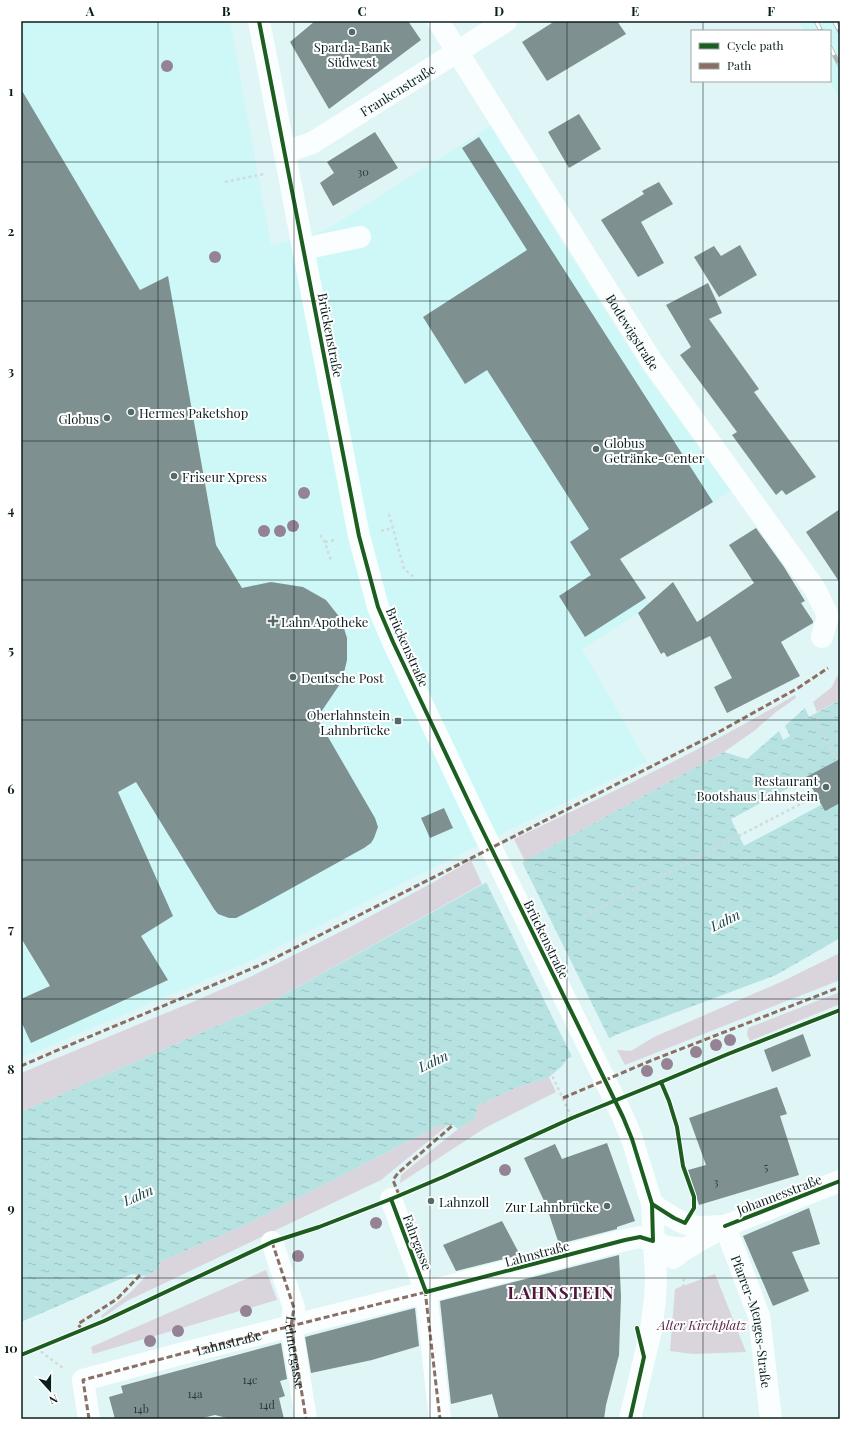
<svg xmlns="http://www.w3.org/2000/svg" width="861" height="1440" viewBox="0 0 861 1440" font-family="'Playfair Display',serif">
	<style>
		.built { fill: #cdf8f7 }
		.green { fill: #dad4dd }
		.water { fill: url(#water-ripples) }
		.pier { fill: #e0f5f5 }
		.building { fill: #7e9090 }
		.lines { fill: none; stroke-linecap: round; stroke-linejoin: round }
		.path { stroke: #d3dbda; stroke-width: 2.5; stroke-dasharray: 3 3; stroke-linecap: butt }
		.minor { stroke: #fafefe; stroke-width: 22 }
		.rail-casing { stroke: #b2b7b7; stroke-width: 4.5 }
		.rail { stroke: #fff; stroke-width: 3; stroke-dasharray: 9; stroke-linecap: butt }
		.quiet { stroke: #8d6e63; stroke-width: 3; stroke-dasharray: 6 3; stroke-linecap: butt }
		.cycleway-casing { stroke: #fff; stroke-width: 6 }
		.cycleway { stroke: #1b5e20; stroke-width: 4 }
		.tree { fill: #958395 }
		.grid { fill: none; stroke: #0b1e1e; stroke-width: 1; stroke-opacity: 0.55 }
		.poi-dot { fill: #566969; stroke: #fff; stroke-width: 1.5 }
		.labels { text-anchor: middle; dominant-baseline: central; stroke-width: 4; stroke-linejoin: round; paint-order: stroke }
		.number-label { font-size: 11px; fill: #283a3a }
		.poi-label { font-size: 13px; fill: #0b1e1e; stroke: #fff; text-anchor: start }
		.street-label { font-size: 13px; fill: #0b1e1e; stroke: #fff }
		.park-label { font-size: 13px; font-style: italic; fill: #582647; stroke: #fff }
		.water-label { font-size: 14px; font-style: italic; fill: #134444; stroke: #fff }
		.district-label { font-size: 17px; font-weight: bold; letter-spacing: 1px; fill: #51173e; stroke: #fff }
		.neatline { fill: none; stroke: #0b1e1e; stroke-width: 1.5 }
		.grid-label { font-size: 13px; text-anchor: middle; font-weight: bold; fill: #0b1e1e }
	</style>
	<defs>
		<pattern id="water-ripples" width="26" height="14" patternUnits="userSpaceOnUse"><rect width="26" height="14" fill="#b6e2e1"/><path d="M2 4q2-2 4 0t4 0M15 11q2-2 4 0t4 0" fill="none" stroke="#9bc1c1"/></pattern>
	</defs>
	<rect width="100%" height="100%" fill="#e0f5f5"/>
	<g class="built">
		<polygon points="21,21 230,21 271,246 326,230 491,126 556,233 645,374 731,491 621,559 651,605 582,649 647,762 448,860 248,962 21,1058"/>
		<polygon points="799,21 840,21 840,100 830,81 830,31 804,31"/>
	</g>
	<g class="green">
		<polygon points="840,675 840,700 817,712 813,702 832,687 837,676"/>
		<path d="M795 695 796 698 776 712 754 731 724 752 525 861 514 839C609 794 704 749 795 695Z"/>
		<polygon points="471,860 482,884 267,1004 21,1112 21,1073 195,1001 250,977 354,925 432,883"/>
		<polygon points="840,953 840,980 625,1065 617,1050 631,1051 654,1037 781,982"/>
		<polygon points="840,992 840,1004 750,1041 747,1035 748,1028"/>
		<polygon points="549,1077 556,1092 485,1128 400,1183 401,1175 458,1129 475,1119 478,1105 516,1088"/>
		<polygon points="448,1125 381,1180 127,1301 102,1318 101,1316 132,1291 146,1276 158,1270 161,1261 245,1225 438,1126"/>
		<polygon points="266,1270 277,1300 93,1354 91,1347"/>
		<polygon points="715,1274 746,1352 693,1354 670,1351 675,1289"/>
	</g>
	<polygon class="water" points="840,700 840,938 776,975 618,1034 567,1059 561,1067 549,1077 516,1088 478,1105 475,1119 458,1129 453,1125 438,1126 245,1225 161,1261 158,1270 146,1276 132,1274 21,1322 21,1112 267,1004 525,861 724,752 747,759 779,731 783,740 790,736 785,726 805,708 809,717"/>
	<g class="pier">
		<polygon points="807,778 821,805 744,846 731,819"/>
		<polygon points="521,860 610,1040 573,1059 485,880"/>
	</g>
	<g class="building">
		<polygon points="315,21 408,21 421,40 329,109 290,42"/>
		<polygon points="555,21 617,21 626,34 547,81 522,42"/>
		<polygon points="21,89 140,290 168,276 216,545 242,588 271,582 303,587 326,600 341,619 347,638 347,660 342,681 317,718 375,818 378,827 374,838 371,843 364,848 263,904 236,918 229,918 218,914 214,909 136,782 118,792 173,916 141,936 168,980 31,1043 21,1021 21,999 50,986 21,938"/>
		<polygon points="579,114 601,149 569,168 548,132"/>
		<polygon points="375,132 398,168 333,206 320,183 334,173 327,162"/>
		<polygon points="479,137 713,502 620,559 646,598 585,637 559,596 591,575 570,542 589,529 487,370 465,384 423,317 527,250 462,148"/>
		<polygon points="659,182 673,204 641,222 664,263 638,277 601,220 644,194 642,191"/>
		<polygon points="740,245 757,275 719,297 694,257 714,246 721,256"/>
		<polygon points="708,283 722,313 709,319 759,389 754,392 816,477 786,495 782,490 776,495 732,435 737,432 680,355 691,347 666,305"/>
		<polygon points="840,509 840,583 806,532"/>
		<polygon points="756,528 784,567 805,601 801,603 813,621 813,623 781,642 800,676 727,713 714,687 732,678 710,636 667,657 664,652 661,654 638,613 673,582 697,622 754,583 729,545"/>
		<polygon points="840,759 840,803 825,811 806,777"/>
		<polygon points="444,808 453,828 430,838 421,818"/>
		<polygon points="803,1034 811,1056 772,1072 764,1050"/>
		<polygon points="777,1087 787,1114 780,1116 799,1175 699,1205 688,1170 706,1165 689,1118"/>
		<polygon points="607,1143 635,1221 617,1227 617,1229 559,1244 546,1205 524,1158 555,1144 562,1159"/>
		<polygon points="809,1208 820,1244 792,1252 809,1291 773,1306 743,1236"/>
		<polygon points="502,1221 520,1255 456,1271 443,1245"/>
		<polygon points="619,1255 621,1296 619,1355 606,1405 604,1419 499,1419 492,1394 451,1404 440,1301"/>
		<polygon points="415,1308 419,1346 372,1360 311,1373 305,1337"/>
		<polygon points="281,1343 287,1379 280,1381 285,1396 279,1398 284,1419 231,1419 215,1415 198,1419 115,1419 109,1397 123,1393 121,1386"/>
	</g>
	<g class="lines">
		<g class="path">
			<polyline points="225,182 264,174"/>
			<polyline points="389,514 404,569 414,577"/>
			<polyline points="381,531 393,528"/>
			<polyline points="320,535 325,542 331,561"/>
			<polyline points="325,542 335,540"/>
			<polyline points="813,715 837,760"/>
			<polyline points="584,916 816,796"/>
			<polyline points="550,1071 572,1118"/>
			<polyline points="661,1082 669,1101 677,1127 683,1166 694,1197 694,1201"/>
			<polyline points="676,1333 678,1333 684,1279"/>
			<polyline points="36,1348 63,1368"/>
		</g>
		<g class="minor">
			<polyline points="259,21 359,536 378,607 393,642 473,811 623,1117 632,1139 652,1204 656,1278 655,1300 651,1330 630,1419"/>
			<path id="s1" d="M438 21 653 363 815 589 828 616 822 637"/>
			<path id="s2" d="M285 152 312 143 506 21"/>
			<polyline points="303,249 360,237"/>
			<polyline points="391,1199 426,1292 440,1419"/>
			<path d="M652 1204C667 1214 683 1226 701 1227 708 1227 716 1226 723 1226"/>
			<path id="s3" d="M725 1226 759 1316 771 1419"/>
			<path id="s4" d="M272 1242 294 1308 291 1326 306 1419"/>
			<polyline points="673,1258 685,1249 725,1226 840,1181"/>
			<path id="s5" d="M89 1419 83 1380 184 1353 426 1292 625 1240 640 1237 653 1241 667 1247 685 1249"/>
		</g>
		<g class="rail-casing">
			<g id="rail">
				<polyline points="816,21 821,31"/>
				<polyline points="834,21 840,32"/>
				<polyline points="830,47 840,66"/>
			</g>
		</g>
		<use href="#rail" class="rail"/>
		<g class="quiet">
			<path d="M21 1066C103 1030 187 997 269 961L717 733 798 688 828 668"/>
			<polyline points="563,1098 650,1061 840,987"/>
			<polyline points="399,1195 393,1180 398,1173 453,1125"/>
			<polyline points="272,1242 294,1308 291,1326 306,1419"/>
			<polyline points="425,1290 440,1419"/>
			<polyline points="82,1330 78,1324 117,1299 140,1275"/>
			<polyline points="89,1419 83,1380 184,1353 426,1292"/>
		</g>
		<g class="cycleway-casing">
			<g id="cycleway">
				<polyline points="259,21 359,536 378,607 393,642 473,811 623,1117 632,1139 652,1204 653,1241 640,1237 625,1240 426,1292 391,1199"/>
				<polyline points="652,1204 674,1218 685,1223 694,1208 694,1197 683,1166 677,1127 669,1101 661,1082"/>
				<polyline points="725,1226 840,1181"/>
				<polyline points="21,1355 104,1321 272,1242 319,1227 391,1199 443,1177 572,1118 661,1082 728,1054 840,1010"/>
				<polyline points="630,1419 644,1357 637,1328"/>
			</g>
		</g>
		<use href="#cycleway" class="cycleway"/>
	</g>
	<g class="tree">
		<circle cx="167" cy="66" r="6"/>
		<circle cx="215" cy="257" r="6"/>
		<circle cx="304" cy="493" r="6"/>
		<circle cx="293" cy="526" r="6"/>
		<circle cx="264" cy="531" r="6"/>
		<circle cx="280" cy="531" r="6"/>
		<circle cx="730" cy="1040" r="6"/>
		<circle cx="716" cy="1045" r="6"/>
		<circle cx="696" cy="1052" r="6"/>
		<circle cx="667" cy="1064" r="6"/>
		<circle cx="647" cy="1071" r="6"/>
		<circle cx="505" cy="1170" r="6"/>
		<circle cx="376" cy="1223" r="6"/>
		<circle cx="298" cy="1256" r="6"/>
		<circle cx="246" cy="1311" r="6"/>
		<circle cx="178" cy="1331" r="6"/>
		<circle cx="150" cy="1341" r="6"/>
	</g>
	<path class="grid" d="M158 21V1419M294 21V1419M430 21V1419M567 21V1419M703 21V31M703 81V1419M21 162H840M21 301H840M21 441H840M21 580H840M21 720H840M21 860H840M21 999H840M21 1139H840M21 1278H840"/>
	<g class="poi-dot">
		<circle cx="352" cy="32" r="4"/>
		<circle cx="131" cy="412" r="4"/>
		<circle cx="107" cy="418" r="4"/>
		<circle cx="596" cy="449" r="4"/>
		<circle cx="174" cy="476" r="4"/>
		<path d="M271 615h4v4h4v4h-4v4h-4v-4h-4v-4h4z"/>
		<circle cx="293" cy="677" r="4"/>
		<rect x="394" y="717" width="8" height="8" rx="2"/>
		<circle cx="826" cy="787" r="4"/>
		<circle cx="431" cy="1201" r="4"/>
		<circle cx="607" cy="1206" r="4"/>
	</g>
	<g class="labels">
		<g class="number-label">
			<text x="363" y="171">30</text>
			<text x="766" y="1166">5</text>
			<text x="716" y="1181">3</text>
			<text x="250" y="1379">14c</text>
			<text x="195" y="1393">14a</text>
			<text x="267" y="1404">14d</text>
			<text x="141" y="1408">14b</text>
		</g>
		<g class="poi-label">
			<text x="352" y="46" text-anchor="middle">Sparda-Bank<tspan x="352" dy="15">Südwest</tspan></text>
			<text x="139" y="412">Hermes Paketshop</text>
			<text x="99" y="418" text-anchor="end">Globus</text>
			<text x="604" y="442">Globus<tspan x="604" dy="15">Getränke-Center</tspan></text>
			<text x="182" y="476">Friseur Xpress</text>
			<text x="281" y="621">Lahn Apotheke</text>
			<text x="301" y="677">Deutsche Post</text>
			<text x="390" y="714" text-anchor="end">Oberlahnstein<tspan x="390" dy="15">Lahnbrücke</tspan></text>
			<text x="818" y="780" text-anchor="end">Restaurant<tspan x="818" dy="15">Bootshaus Lahnstein</tspan></text>
			<text x="439" y="1201">Lahnzoll</text>
			<text x="599" y="1206" text-anchor="end">Zur Lahnbrücke</text>
		</g>
		<g class="street-label">
			<text stroke="none"><textPath href="#s2" startOffset="129">Frankenstraße</textPath></text>
			<text stroke="none"><textPath href="#s1" startOffset="367">Bodewigstraße</textPath></text>
			<text transform="translate(331 335) rotate(79)">Brückenstraße</text>
			<text transform="translate(408 647) rotate(66)">Brückenstraße</text>
			<text transform="translate(547 939) rotate(64)">Brückenstraße</text>
			<text transform="translate(779 1194) rotate(-21)">Johannesstraße</text>
			<text transform="translate(418 1242) rotate(69)">Fahrgasse</text>
			<text transform="translate(537 1253) rotate(-15)">Lahnstraße</text>
			<text stroke="none"><textPath href="#s3" startOffset="100">Pfarrer-Menges-Straße</textPath></text>
			<text stroke="none"><textPath href="#s5" startOffset="190">Lahnstraße</textPath></text>
			<text stroke="none"><textPath href="#s4" startOffset="115">Lehnergasse</textPath></text>
		</g>
		<g class="park-label">
			<text x="702" y="1324">Alter Kirchplatz</text>
		</g>
		<g class="water-label">
			<text transform="translate(725 920) rotate(-26)">Lahn</text>
			<text transform="translate(433 1061) rotate(-25)">Lahn</text>
			<text transform="translate(138 1195) rotate(-24)">Lahn</text>
		</g>
		<g class="district-label">
			<text x="561" y="1292">LAHNSTEIN</text>
		</g>
	</g>
	<rect width="861" height="1440" fill="none" stroke="#ffffff" stroke-width="44"/>
	<rect x="691" y="30" width="140" height="52" fill="#ffffff" stroke="#9da5a5"/>
	<rect x="699" y="43" width="20" height="6" fill="#1b5e20" stroke="#9da5a5"/>
	<text x="727" y="50" font-size="12" fill="#0b1e1e">Cycle path</text>
	<rect x="699" y="63" width="20" height="6" fill="#8d6e63" stroke="#9da5a5"/>
	<text x="727" y="70" font-size="12" fill="#0b1e1e">Path</text>
	<g transform="translate(50 1390) rotate(159)" stroke="#ffffff" stroke-width="3" paint-order="stroke">
	<path d="M0-3L7 15L0 10L-7 15Z" fill="#0b1e1e"/>
	<text y="-6" font-size="11" font-weight="bold" text-anchor="middle" fill="#0b1e1e">N</text>
	</g>
	<rect x="22" y="22" width="817" height="1396" class="neatline"/>
	<g class="grid-label">
		<text x="90" y="16">A</text>
		<text x="226" y="16">B</text>
		<text x="362" y="16">C</text>
		<text x="499" y="16">D</text>
		<text x="635" y="16">E</text>
		<text x="771" y="16">F</text>
		<text x="11" y="96">1</text>
		<text x="11" y="236">2</text>
		<text x="11" y="376">3</text>
		<text x="11" y="515">4</text>
		<text x="11" y="655">5</text>
		<text x="11" y="794">6</text>
		<text x="11" y="934">7</text>
		<text x="11" y="1074">8</text>
		<text x="11" y="1213">9</text>
		<text x="11" y="1353">10</text>
	</g>
</svg>
